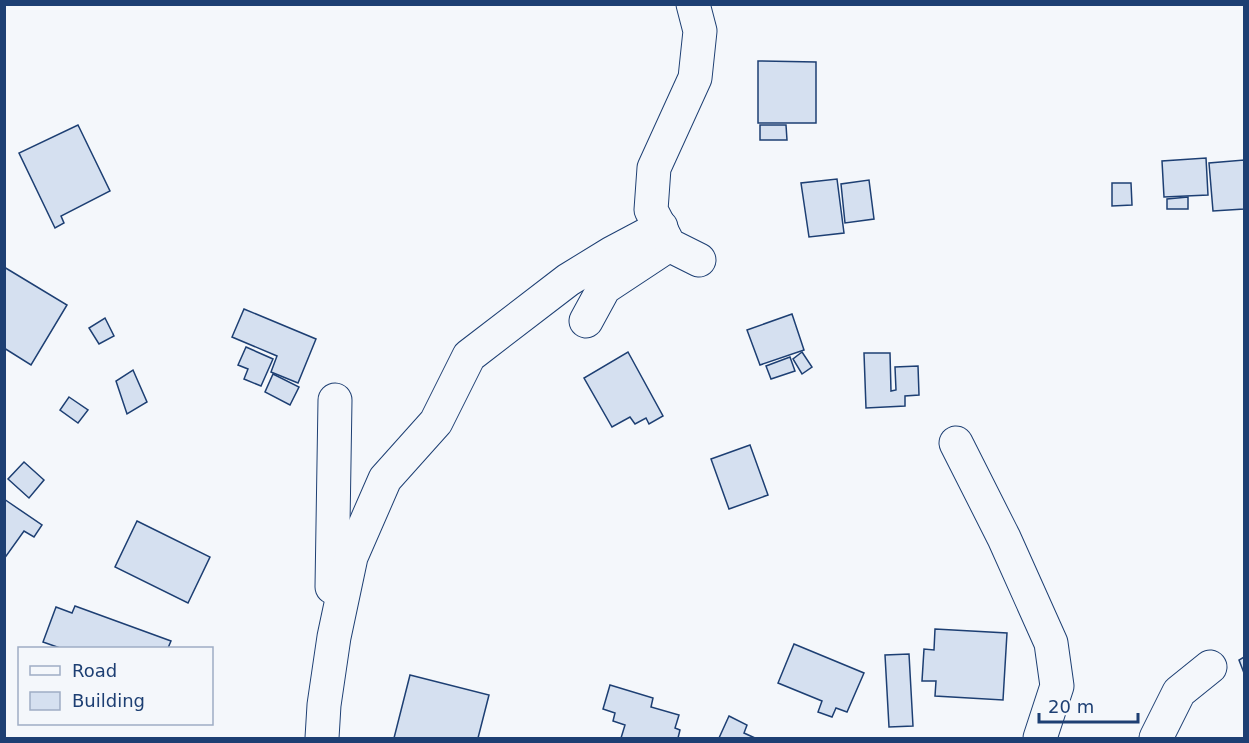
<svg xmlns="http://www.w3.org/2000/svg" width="1249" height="743" viewBox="0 0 1249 743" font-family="'DejaVu Sans',sans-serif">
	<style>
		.building { fill: #d5e0f0; stroke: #1d3f73; stroke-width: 1.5 }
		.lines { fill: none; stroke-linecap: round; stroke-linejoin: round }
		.minor-casing { stroke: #1d3f73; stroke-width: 35 }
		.minor { stroke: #f4f7fb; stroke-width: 33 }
	</style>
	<rect width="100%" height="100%" fill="#f4f7fb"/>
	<g class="building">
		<polygon points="758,61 816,62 816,123 758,123"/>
		<polygon points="78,125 110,191 61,216 64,223 55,228 19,153"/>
		<polygon points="760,125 786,125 787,140 760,140"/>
		<polygon points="1206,158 1208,195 1164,197 1162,161"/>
		<polygon points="1244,160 1244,209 1213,211 1209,163"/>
		<polygon points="837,179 844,233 809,237 801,183"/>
		<polygon points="869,180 874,219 845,223 841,184"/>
		<polygon points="1112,183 1131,183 1132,205 1112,206"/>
		<polygon points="1188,197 1188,209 1167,209 1167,199"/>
		<polygon points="4,267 67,305 31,365 4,348"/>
		<polygon points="244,309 316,339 298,383 271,372 277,356 232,337"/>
		<polygon points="792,314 804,350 760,365 747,330"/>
		<polygon points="105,318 114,336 99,344 89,328"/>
		<polygon points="246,347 273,359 261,386 244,379 248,369 238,365"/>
		<polygon points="628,352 663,416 649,424 646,418 635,424 630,417 612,427 584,378"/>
		<polygon points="802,352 812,367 802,374 793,359"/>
		<polygon points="864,353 890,353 891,391 896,390 895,367 918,366 919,395 905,396 905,406 866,408"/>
		<polygon points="790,357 795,371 771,379 766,366"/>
		<polygon points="133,370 147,402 127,414 116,381"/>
		<polygon points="273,374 299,387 290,405 265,392"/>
		<polygon points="69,397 88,410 78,423 60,410"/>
		<polygon points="750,445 768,495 729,509 711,459"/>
		<polygon points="24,462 44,480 29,498 8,479"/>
		<polygon points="4,499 42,525 34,537 24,531 4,559"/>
		<polygon points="137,521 210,557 188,603 115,567"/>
		<polygon points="75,606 171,641 168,648 60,648 43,642 56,607 72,613"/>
		<polygon points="935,629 1007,633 1003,700 935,696 936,681 922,681 924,649 934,650"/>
		<polygon points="794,644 864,673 847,712 836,708 832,717 818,712 822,701 778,683"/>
		<polygon points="909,654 913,726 889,727 885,655"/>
		<polygon points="1244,657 1244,673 1239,660"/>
		<polygon points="410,675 489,695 478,738 394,738"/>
		<polygon points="610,685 653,698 651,707 679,715 675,728 680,730 678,738 621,738 625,725 613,721 615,713 603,709"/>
		<polygon points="729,716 747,725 744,733 755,738 719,738"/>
	</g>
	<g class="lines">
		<g class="minor-casing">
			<g id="minor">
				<polyline points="693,4 700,31 695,78 654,168 651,210 669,245 699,260"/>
				<polyline points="586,321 604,288 663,249"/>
				<polyline points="956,443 1004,538 1051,643 1057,686 1040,738"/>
				<polyline points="332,587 335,400"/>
				<polyline points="322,738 324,705 334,637 351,557 385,479 436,422 469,356 568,280 612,253 661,227"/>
				<polyline points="1156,738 1179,692 1210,667"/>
			</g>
		</g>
		<use href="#minor" class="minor"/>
	</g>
	<rect width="1249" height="743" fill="none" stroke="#1d3f73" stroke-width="12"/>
	<rect x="18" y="647" width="195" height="78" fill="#f4f7fb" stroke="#9eadc5" stroke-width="1.5"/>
	<rect x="30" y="666" width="30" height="9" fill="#f4f7fb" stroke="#9eadc5" stroke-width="1.5"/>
	<text x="72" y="677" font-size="18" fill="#1d3f73">Road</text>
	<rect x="30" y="692" width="30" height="18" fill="#d5e0f0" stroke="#9eadc5" stroke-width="1.5"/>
	<text x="72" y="707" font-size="18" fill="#1d3f73">Building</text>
	<path d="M1039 713v9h99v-9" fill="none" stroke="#1d3f73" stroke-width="3"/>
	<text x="1048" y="713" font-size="18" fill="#1d3f73" stroke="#f4f7fb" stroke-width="4.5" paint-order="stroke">20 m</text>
</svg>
